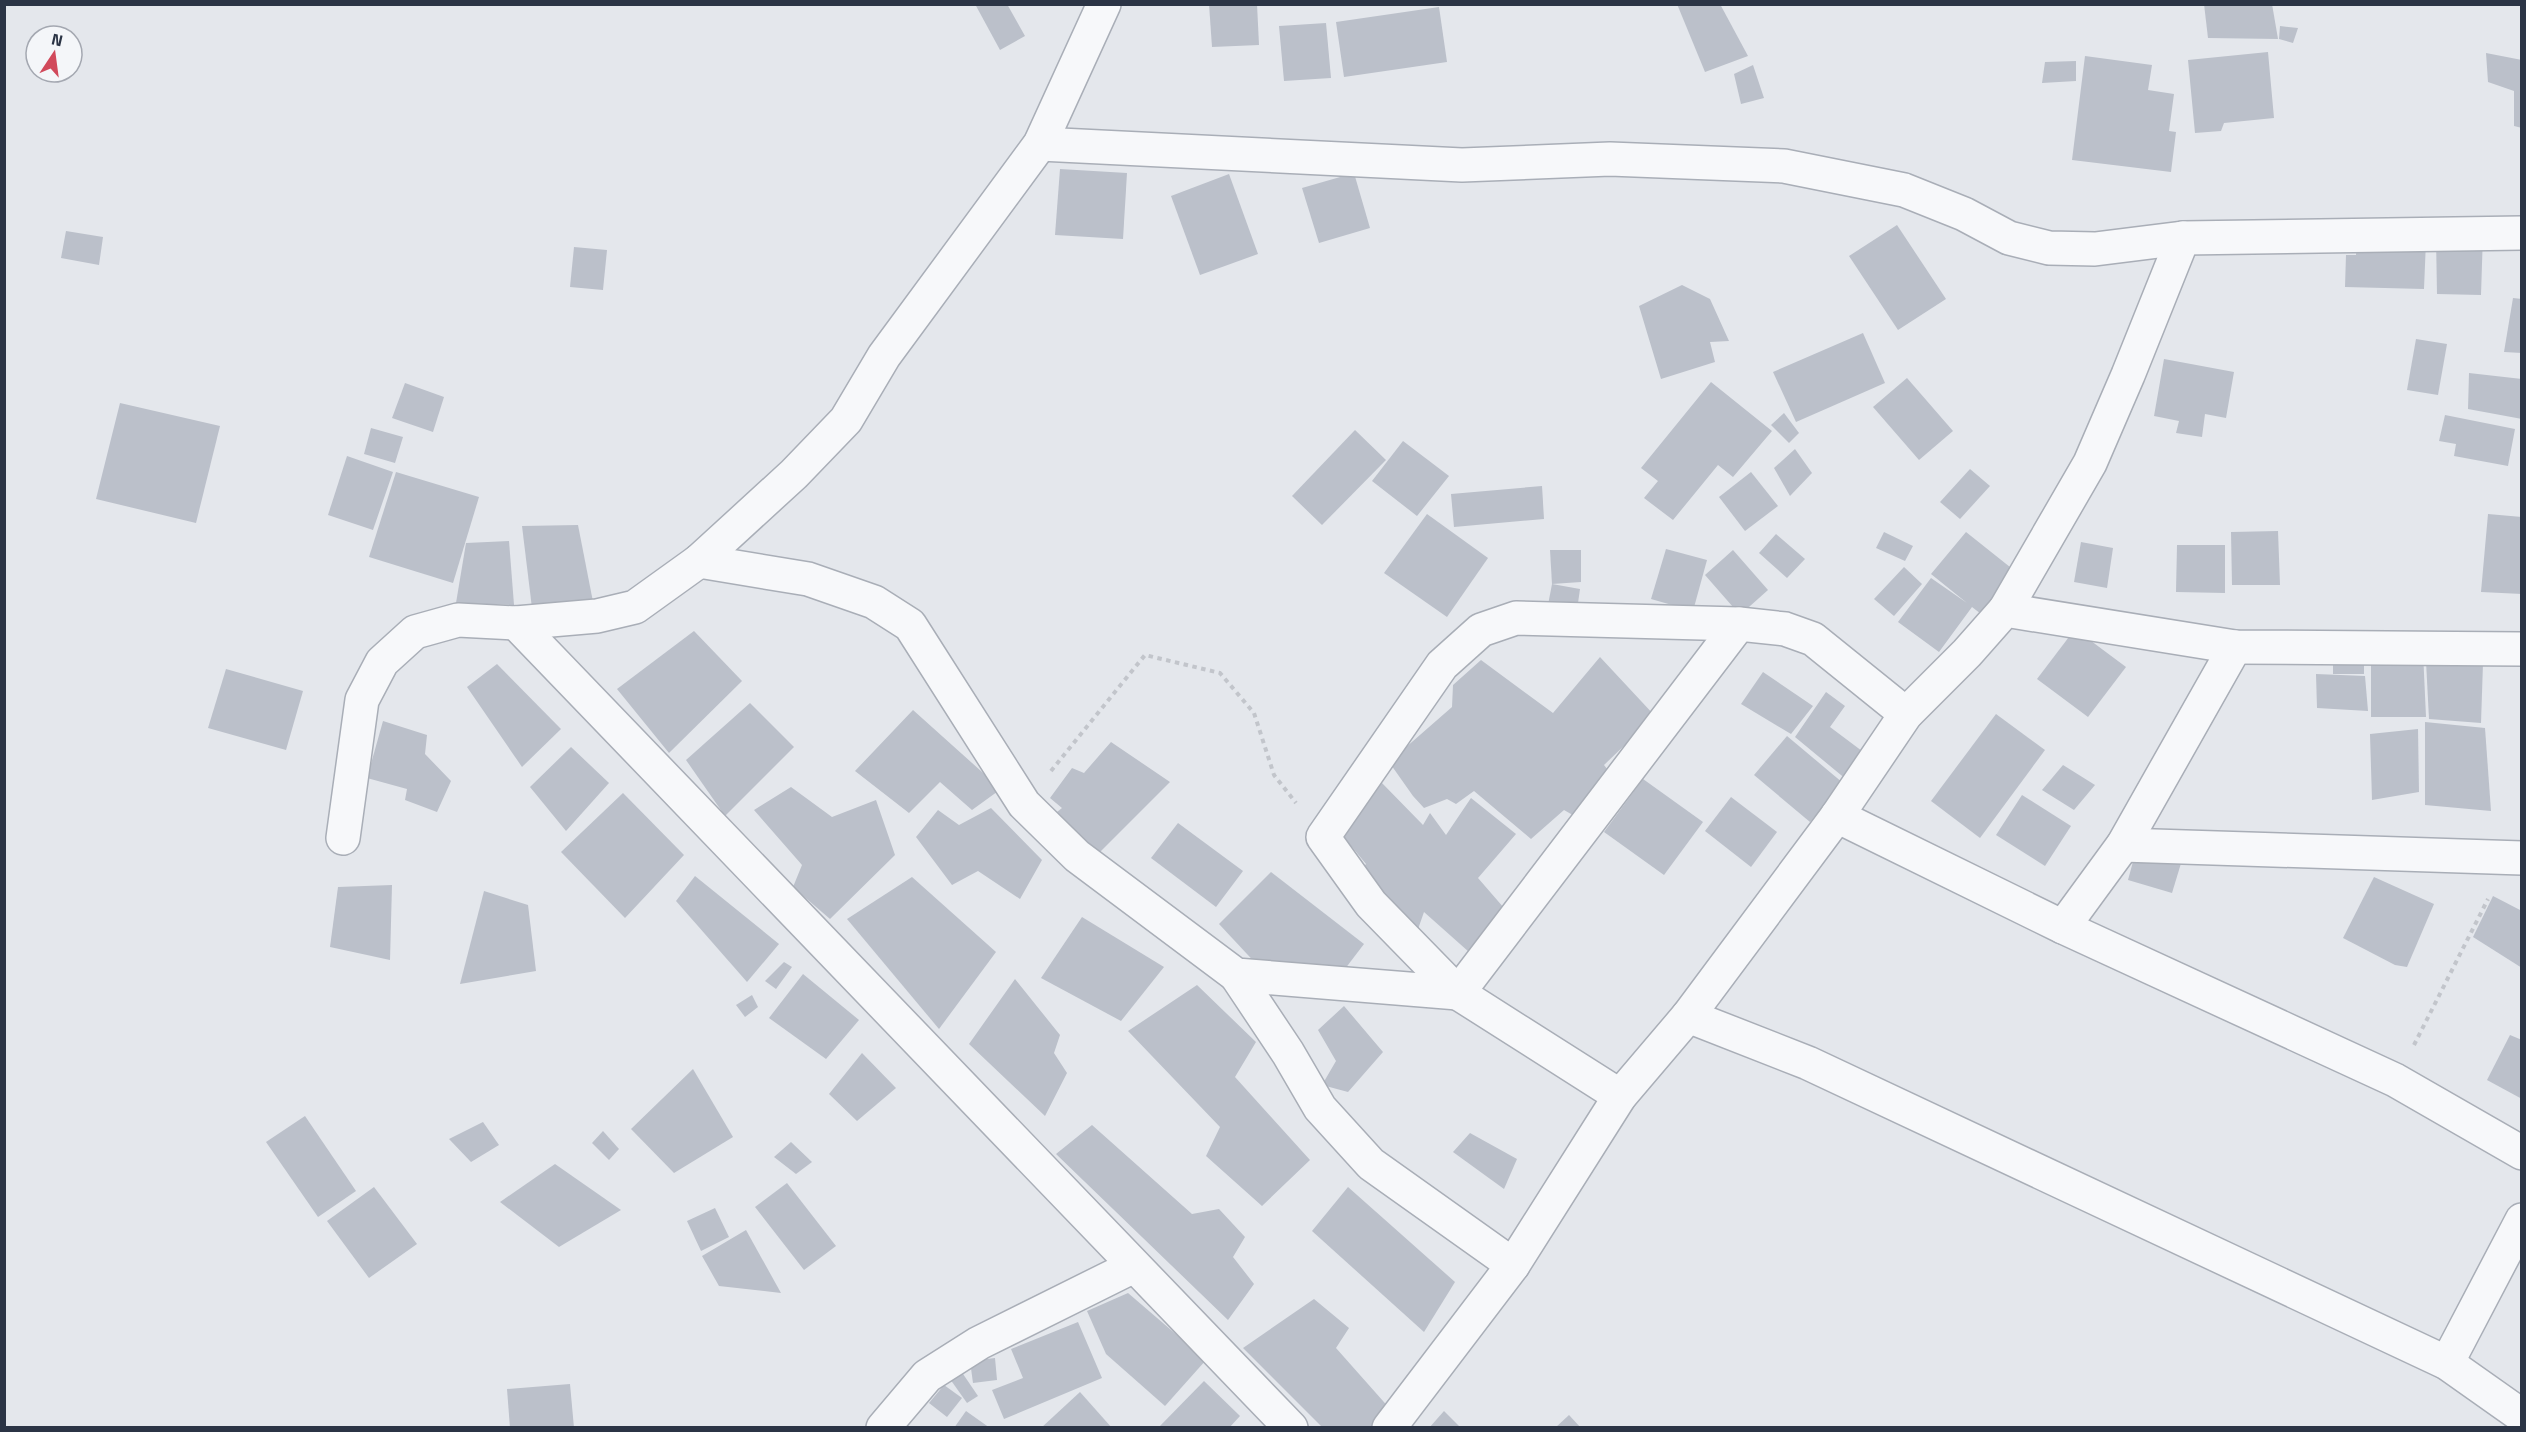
<svg xmlns="http://www.w3.org/2000/svg" width="2526" height="1432" viewBox="0 0 2526 1432" font-family="'Titillium Web',sans-serif">
	<style>
		.building { fill: #bbc0ca }
		.lines { fill: none; stroke-linecap: round; stroke-linejoin: round }
		.street-casing { stroke: #a9aeb7; stroke-width: 36 }
		.path { stroke: #c2c5cb; stroke-width: 4; stroke-dasharray: 4.5 4.5; stroke-linecap: butt }
		.street { stroke: #f7f8fa; stroke-width: 33 }
	</style>
	<rect width="100%" height="100%" fill="#e4e7ec"/>
	<g class="building">
		<polygon points="975,4 1007,4 1025,36 1000,50"/>
		<polygon points="1209,4 1257,4 1259,45 1212,47"/>
		<polygon points="1677,4 1720,4 1748,56 1705,72"/>
		<polygon points="2204,4 2272,4 2278,39 2208,38"/>
		<polygon points="1439,7 1447,62 1344,77 1336,22"/>
		<polygon points="1326,23 1331,78 1284,81 1279,26"/>
		<polygon points="2280,26 2298,28 2293,43 2279,39"/>
		<polygon points="2268,52 2274,118 2224,123 2221,131 2195,133 2188,60"/>
		<polygon points="2486,53 2522,60 2522,128 2514,126 2514,91 2488,82"/>
		<polygon points="2085,56 2152,65 2148,90 2174,94 2169,131 2176,132 2171,172 2072,160"/>
		<polygon points="2076,61 2076,81 2042,83 2045,62"/>
		<polygon points="1753,65 1764,98 1741,104 1734,74"/>
		<polygon points="1060,169 1127,173 1123,239 1055,235"/>
		<polygon points="1354,173 1370,228 1319,243 1302,188"/>
		<polygon points="1229,174 1258,254 1200,275 1171,196"/>
		<polygon points="1897,225 1946,299 1898,330 1849,256"/>
		<polygon points="66,231 103,237 99,265 61,258"/>
		<polygon points="2483,233 2481,295 2437,294 2436,237"/>
		<polygon points="2357,237 2426,241 2424,289 2345,287 2346,255 2356,255"/>
		<polygon points="574,247 607,250 603,290 570,287"/>
		<polygon points="1682,285 1710,299 1729,341 1710,342 1715,362 1661,379 1639,306"/>
		<polygon points="2513,298 2522,299 2522,353 2504,352"/>
		<polygon points="1863,333 1885,383 1796,422 1773,372"/>
		<polygon points="2416,339 2447,344 2438,395 2407,390"/>
		<polygon points="2164,359 2234,372 2226,418 2205,414 2202,437 2176,433 2179,421 2154,416"/>
		<polygon points="2469,373 2522,379 2522,419 2468,409"/>
		<polygon points="1907,378 1953,431 1919,460 1873,407"/>
		<polygon points="1711,382 1772,431 1733,477 1718,465 1673,520 1644,498 1658,481 1641,468"/>
		<polygon points="405,383 444,397 433,432 392,418"/>
		<polygon points="120,403 220,426 196,523 96,499"/>
		<polygon points="1784,413 1799,433 1789,443 1771,425"/>
		<polygon points="2445,415 2515,429 2508,466 2454,456 2456,444 2439,441"/>
		<polygon points="371,428 403,437 395,463 364,454"/>
		<polygon points="1355,430 1386,460 1322,525 1292,496"/>
		<polygon points="1403,441 1449,476 1417,516 1372,481"/>
		<polygon points="1795,449 1812,473 1790,496 1774,468"/>
		<polygon points="347,456 393,472 373,530 328,515"/>
		<polygon points="1970,469 1990,486 1960,519 1940,502"/>
		<polygon points="396,472 479,497 453,583 369,557"/>
		<polygon points="1751,472 1778,506 1745,531 1719,497"/>
		<polygon points="1542,486 1544,519 1454,527 1451,494"/>
		<polygon points="1427,514 1488,558 1447,617 1384,573"/>
		<polygon points="2488,514 2522,517 2522,594 2481,592"/>
		<polygon points="578,525 594,607 532,608 522,526"/>
		<polygon points="2278,531 2280,585 2232,585 2231,532"/>
		<polygon points="1884,532 1913,546 1905,561 1876,548"/>
		<polygon points="1966,532 2020,575 1985,617 1972,607 1939,652 1898,622 1931,578 1967,603 1931,574"/>
		<polygon points="1776,534 1805,559 1787,578 1759,553"/>
		<polygon points="509,541 514,605 456,603 466,543"/>
		<polygon points="2081,542 2113,548 2107,588 2074,582"/>
		<polygon points="2177,545 2225,545 2225,593 2176,592"/>
		<polygon points="1666,549 1707,560 1693,611 1651,599"/>
		<polygon points="1550,550 1581,550 1581,582 1552,584"/>
		<polygon points="1733,550 1768,590 1740,615 1705,575"/>
		<polygon points="1904,567 1922,584 1894,616 1874,599"/>
		<polygon points="1552,584 1580,589 1577,610 1548,605"/>
		<polygon points="2075,629 2126,667 2088,717 2037,679"/>
		<polygon points="694,631 742,681 669,753 617,689"/>
		<polygon points="2371,648 2423,652 2426,717 2371,717"/>
		<rect x="2333" y="654" width="31" height="20"/>
		<polygon points="1600,657 1655,716 1604,765 1614,778 1578,818 1564,810 1531,839 1474,791 1456,804 1447,799 1424,808 1413,796 1389,762 1452,707 1453,685 1481,660 1553,713"/>
		<polygon points="2426,661 2483,663 2481,723 2429,719"/>
		<polygon points="497,664 561,729 522,767 467,687"/>
		<polygon points="226,669 303,691 286,750 208,728"/>
		<polygon points="1763,672 1813,706 1791,734 1741,704"/>
		<polygon points="2316,674 2365,676 2368,711 2317,708"/>
		<polygon points="1826,692 1845,706 1830,727 1866,754 1847,780 1795,737"/>
		<polygon points="750,703 794,747 725,816 686,760"/>
		<polygon points="913,710 1001,789 972,810 940,782 909,813 855,771"/>
		<polygon points="1996,714 2045,750 1980,838 1931,801"/>
		<polygon points="383,721 427,735 425,754 451,781 437,812 405,800 407,789 367,778"/>
		<polygon points="2425,722 2485,728 2491,811 2425,805"/>
		<polygon points="2418,729 2419,792 2372,800 2370,734"/>
		<polygon points="1787,736 1843,783 1810,822 1754,775"/>
		<polygon points="1111,742 1170,782 1095,857 1052,816 1062,808 1050,798 1072,768 1084,773"/>
		<polygon points="571,747 609,783 566,831 530,787"/>
		<polygon points="2063,765 2095,785 2074,810 2042,790"/>
		<polygon points="1643,779 1703,822 1664,875 1604,832"/>
		<polygon points="1381,782 1423,825 1430,813 1446,835 1471,798 1516,834 1478,878 1504,908 1469,952 1424,912 1417,932 1360,871 1366,864 1343,836"/>
		<polygon points="791,787 832,817 876,800 895,855 830,919 793,887 802,865 754,810"/>
		<polygon points="623,793 684,855 625,918 561,852"/>
		<polygon points="2022,795 2071,826 2045,866 1996,835"/>
		<polygon points="1731,797 1777,832 1751,867 1705,831"/>
		<polygon points="991,808 1042,860 1020,899 978,871 952,885 916,837 938,810 959,825"/>
		<polygon points="1178,823 1243,871 1216,907 1151,858"/>
		<polygon points="2137,847 2182,860 2172,893 2128,880"/>
		<polygon points="1271,872 1364,944 1335,982 1261,969 1219,924"/>
		<polygon points="695,876 779,944 747,982 676,901"/>
		<polygon points="912,877 996,952 939,1029 847,919"/>
		<polygon points="2374,877 2434,904 2407,967 2395,965 2343,938"/>
		<polygon points="392,885 390,960 330,947 338,887"/>
		<polygon points="484,891 528,905 536,971 460,984"/>
		<polygon points="2493,896 2522,911 2522,968 2473,937"/>
		<polygon points="1082,917 1164,967 1121,1021 1041,978"/>
		<polygon points="784,962 792,967 776,989 765,981"/>
		<polygon points="803,974 859,1020 826,1059 769,1018"/>
		<polygon points="1015,979 1060,1035 1054,1053 1067,1073 1045,1116 969,1044"/>
		<polygon points="1197,985 1256,1042 1235,1077 1310,1160 1262,1206 1206,1156 1220,1127 1128,1031"/>
		<polygon points="752,995 758,1007 745,1017 736,1005"/>
		<polygon points="1344,1006 1383,1052 1348,1092 1322,1085 1336,1061 1318,1030"/>
		<polygon points="2510,1035 2522,1040 2522,1099 2487,1080"/>
		<polygon points="862,1053 896,1088 857,1121 829,1094"/>
		<polygon points="693,1069 733,1137 674,1173 631,1129"/>
		<polygon points="305,1116 356,1191 318,1217 266,1142"/>
		<polygon points="483,1122 499,1145 471,1162 449,1139"/>
		<polygon points="1092,1125 1192,1214 1219,1209 1245,1237 1233,1257 1254,1284 1228,1320 1056,1154"/>
		<polygon points="603,1131 619,1149 609,1160 592,1143"/>
		<polygon points="1470,1133 1517,1159 1504,1189 1453,1152"/>
		<polygon points="791,1142 812,1162 796,1174 774,1157"/>
		<polygon points="555,1164 621,1210 559,1247 500,1202"/>
		<polygon points="787,1183 836,1246 804,1270 755,1207"/>
		<polygon points="374,1187 417,1244 369,1278 327,1221"/>
		<polygon points="1348,1187 1455,1282 1424,1332 1312,1231"/>
		<polygon points="715,1208 729,1237 701,1251 687,1221"/>
		<polygon points="746,1230 781,1293 719,1286 702,1256"/>
		<polygon points="1128,1293 1206,1360 1165,1406 1106,1354 1087,1311"/>
		<polygon points="1314,1299 1349,1328 1336,1348 1391,1410 1374,1428 1323,1428 1243,1348"/>
		<polygon points="1078,1322 1102,1378 1004,1419 992,1390 1023,1378 1011,1349"/>
		<polygon points="995,1358 997,1380 973,1383 970,1361"/>
		<polygon points="961,1371 978,1396 967,1403 950,1379"/>
		<polygon points="1204,1381 1240,1416 1229,1428 1158,1428"/>
		<polygon points="570,1384 574,1428 510,1428 507,1389"/>
		<polygon points="944,1385 962,1398 947,1417 929,1403"/>
		<polygon points="1080,1392 1112,1428 1041,1428"/>
		<polygon points="966,1411 990,1428 954,1428"/>
		<polygon points="1444,1411 1461,1428 1429,1428"/>
		<polygon points="1569,1415 1581,1428 1555,1428"/>
	</g>
	<g class="lines">
		<g class="street-casing">
			<g id="street">
				<polyline points="1040,144 1462,165 1610,159 1784,166 1904,190 1964,214 2009,238 2049,248 2095,249 2183,238 2522,233"/>
				<polyline points="699,561 808,579 874,602 910,625 1024,804 1077,856 1236,975 1458,993"/>
				<polyline points="2005,610 2090,463 2128,375 2183,238"/>
				<polyline points="516,623 1291,1428"/>
				<polyline points="1837,816 2063,927 2395,1080 2522,1153"/>
				<polyline points="343,838 362,700 382,662 415,632 458,620 516,623 597,616 635,607 699,561 794,474 846,420 884,356 1040,144 1104,4"/>
				<polyline points="2123,845 2522,858"/>
				<polyline points="2063,927 2123,845 2235,647"/>
				<polyline points="1236,975 1288,1053 1320,1108 1371,1164 1513,1265"/>
				<polyline points="1458,993 1739,624"/>
				<polyline points="1688,1016 1837,816 1906,714 1967,653 2005,610 2235,647 2522,649"/>
				<polyline points="1620,1096 1458,993 1371,904 1323,837 1442,665 1481,630 1516,618 1739,624 1785,629 1813,639 1906,714"/>
				<polyline points="2447,1363 2522,1220"/>
				<polyline points="883,1428 927,1376 979,1343 1134,1266"/>
				<polyline points="1389,1428 1513,1265 1620,1096 1688,1016 1808,1063 2447,1363 2522,1416"/>
			</g>
		</g>
		<g class="path">
			<polyline points="1051,771 1145,655 1220,673 1254,713 1274,775 1296,803"/>
			<polyline points="2414,1045 2488,899"/>
		</g>
		<use href="#street" class="street"/>
	</g>
	<rect width="2526" height="1432" fill="none" stroke="#2b3445" stroke-width="12"/>
	<g transform="translate(54 54) rotate(13)"><circle r="28" fill="#f4f6f9" stroke="#a4a8b1" stroke-width="1.5"/>
	<path d="M0-4.5L10 22L0 15L-10 22Z" fill="#d1495b"/>
	<text y="-9" font-size="16" font-weight="bold" text-anchor="middle" fill="#2b3445">N</text>
	</g>
</svg>
